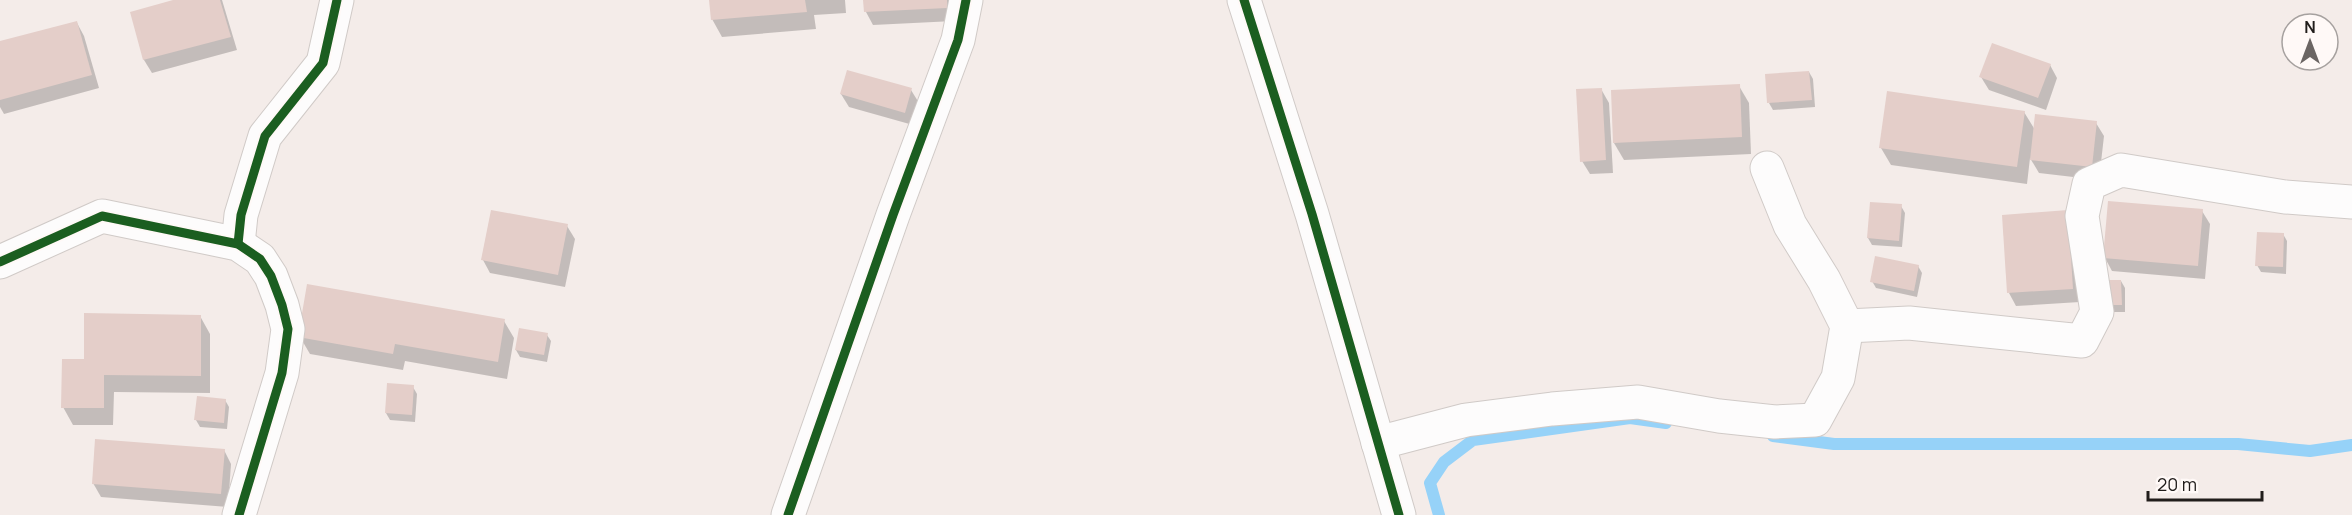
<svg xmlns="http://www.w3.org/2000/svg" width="2352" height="515" viewBox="0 0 2352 515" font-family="Manrope,sans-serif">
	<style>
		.shadow { fill: #0003 }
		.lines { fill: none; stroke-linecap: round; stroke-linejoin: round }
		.stream { stroke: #96d2f8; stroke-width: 12 }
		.building { fill: #e4cec9 }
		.minor-casing { stroke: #d0cac7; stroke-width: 35 }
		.minor { stroke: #fdfcfc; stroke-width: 33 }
		.cycleway-casing { stroke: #fff9f7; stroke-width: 13 }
		.cycleway { stroke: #1b5e20; stroke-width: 9 }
	</style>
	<rect width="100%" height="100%" fill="#f4ece9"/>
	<g class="shadow">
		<polygon points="178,0 222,0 237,50 152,73 144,60 132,13"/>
		<polygon points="711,0 845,0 846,13 814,15 816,29 722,37 712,19"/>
		<polygon points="865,0 953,0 954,21 873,25 866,12"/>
		<polygon points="77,23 84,36 99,88 4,114 0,107 0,43"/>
		<polygon points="2050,65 2057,78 2046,110 1989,90 1981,77"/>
		<polygon points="1809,72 1813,79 1815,107 1773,110 1769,103"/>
		<polygon points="1739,86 1749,103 1751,154 1624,160 1614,143"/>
		<polygon points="1601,89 1609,103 1613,173 1590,174 1582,161"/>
		<polygon points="911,90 919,103 913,125 849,107 841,94"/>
		<polygon points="2024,112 2035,130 2096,123 2104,136 2099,180 2039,173 2030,158 2027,184 1891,165 1881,148"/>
		<polygon points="1901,206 1905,213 1902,247 1872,245 1868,238"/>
		<polygon points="2202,211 2210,224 2205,279 2112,271 2105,258"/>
		<polygon points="2067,212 2080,302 2016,306 2009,293"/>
		<polygon points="567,226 575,239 565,287 490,273 483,260"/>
		<polygon points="2283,234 2287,241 2286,274 2261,272 2257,265"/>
		<polygon points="1918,266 1922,273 1917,297 1876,288 1872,281"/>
		<polygon points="2121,281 2125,288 2125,312 2114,312 2109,305"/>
		<polygon points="200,316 210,334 210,393 114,392 113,425 73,425 63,407 85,361"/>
		<polygon points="504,321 514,338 507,379 405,361 403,370 310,354 300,337"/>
		<polygon points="547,335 551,341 547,362 520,357 516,350"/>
		<polygon points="413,387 417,394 415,422 390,420 386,413"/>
		<polygon points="225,400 229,407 227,429 200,427 196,420"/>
		<polygon points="224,450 231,464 228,507 101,497 93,483"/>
	</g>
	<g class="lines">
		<g class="stream">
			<polyline points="1773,436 1834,444 2238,444 2310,451 2352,445"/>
			<polyline points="1439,515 1430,483 1444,462 1473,440 1630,418 1666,423"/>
		</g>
	</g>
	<g class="building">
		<polygon points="173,0 220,0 231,37 143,60 130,12"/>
		<polygon points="709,0 805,0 807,12 711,20"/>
		<polygon points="863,0 947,0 947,8 864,12"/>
		<polygon points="77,21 92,75 0,100 0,41"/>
		<polygon points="1992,43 2051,64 2038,98 1979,77"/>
		<polygon points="847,70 912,88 905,113 840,94"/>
		<polygon points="1809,71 1812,100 1767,103 1765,74"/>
		<polygon points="1740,84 1742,137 1613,143 1611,90"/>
		<polygon points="1602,88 1606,160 1580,162 1576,89"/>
		<polygon points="1887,91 2025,111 2017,167 1879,148"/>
		<polygon points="2035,114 2097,121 2092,167 2030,160"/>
		<polygon points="2108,201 2203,209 2198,266 2103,258"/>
		<polygon points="1870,202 1902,204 1899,241 1867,238"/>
		<polygon points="491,210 568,224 558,275 481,260"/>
		<polygon points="2068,210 2073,289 2007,293 2002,215"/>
		<polygon points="2257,232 2284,233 2283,267 2255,266"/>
		<polygon points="1875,256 1919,265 1914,291 1870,282"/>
		<polygon points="2108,280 2121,280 2122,305 2108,305"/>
		<polygon points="307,284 505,319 498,362 395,344 393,354 298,337"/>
		<polygon points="84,313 201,315 201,376 104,375 104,408 61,408 62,359 84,359"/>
		<polygon points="519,328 548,333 544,355 515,350"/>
		<polygon points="387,383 414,385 412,415 385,413"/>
		<polygon points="197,396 226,399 224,423 194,420"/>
		<polygon points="95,439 225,449 221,494 92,484"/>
	</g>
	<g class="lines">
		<g class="minor-casing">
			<g id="minor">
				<polyline points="1244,0 1312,214 1399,515"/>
				<polyline points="238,244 241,215 265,136 323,63 337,0"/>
				<polyline points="0,262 102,216 238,244 260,259 271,276 282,305 288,329 282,373 239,515"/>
				<polyline points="1847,326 1909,323 2082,341 2097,312 2082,216 2089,184 2121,170 2285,197 2352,202"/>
				<polyline points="1378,443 1466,420 1552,409 1638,402 1719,416 1775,422 1815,420 1838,378 1847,326 1824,280 1790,225 1767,168"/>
				<polyline points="788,515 893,215 958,40 966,0"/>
			</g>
		</g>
		<use href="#minor" class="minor"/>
		<g class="cycleway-casing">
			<g id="cycleway">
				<polyline points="1244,0 1312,214 1399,515"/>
				<polyline points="238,244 241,215 265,136 323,63 337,0"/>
				<polyline points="0,262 102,216 238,244 260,259 271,276 282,305 288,329 282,373 239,515"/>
				<polyline points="788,515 893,215 958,40 966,0"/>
			</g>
		</g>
		<use href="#cycleway" class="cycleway"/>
	</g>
	<g transform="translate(2310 42)"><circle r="28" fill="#fff9f7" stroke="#a6a19f" stroke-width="1.5"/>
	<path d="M0-4.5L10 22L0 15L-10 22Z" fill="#6b6563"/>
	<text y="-9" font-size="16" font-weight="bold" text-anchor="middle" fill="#211d1b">N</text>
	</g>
	<path d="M2148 491v9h114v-9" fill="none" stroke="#211d1b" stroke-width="3"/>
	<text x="2157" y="491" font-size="18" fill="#211d1b" stroke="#fff9f7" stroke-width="4.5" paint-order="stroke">20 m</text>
</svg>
